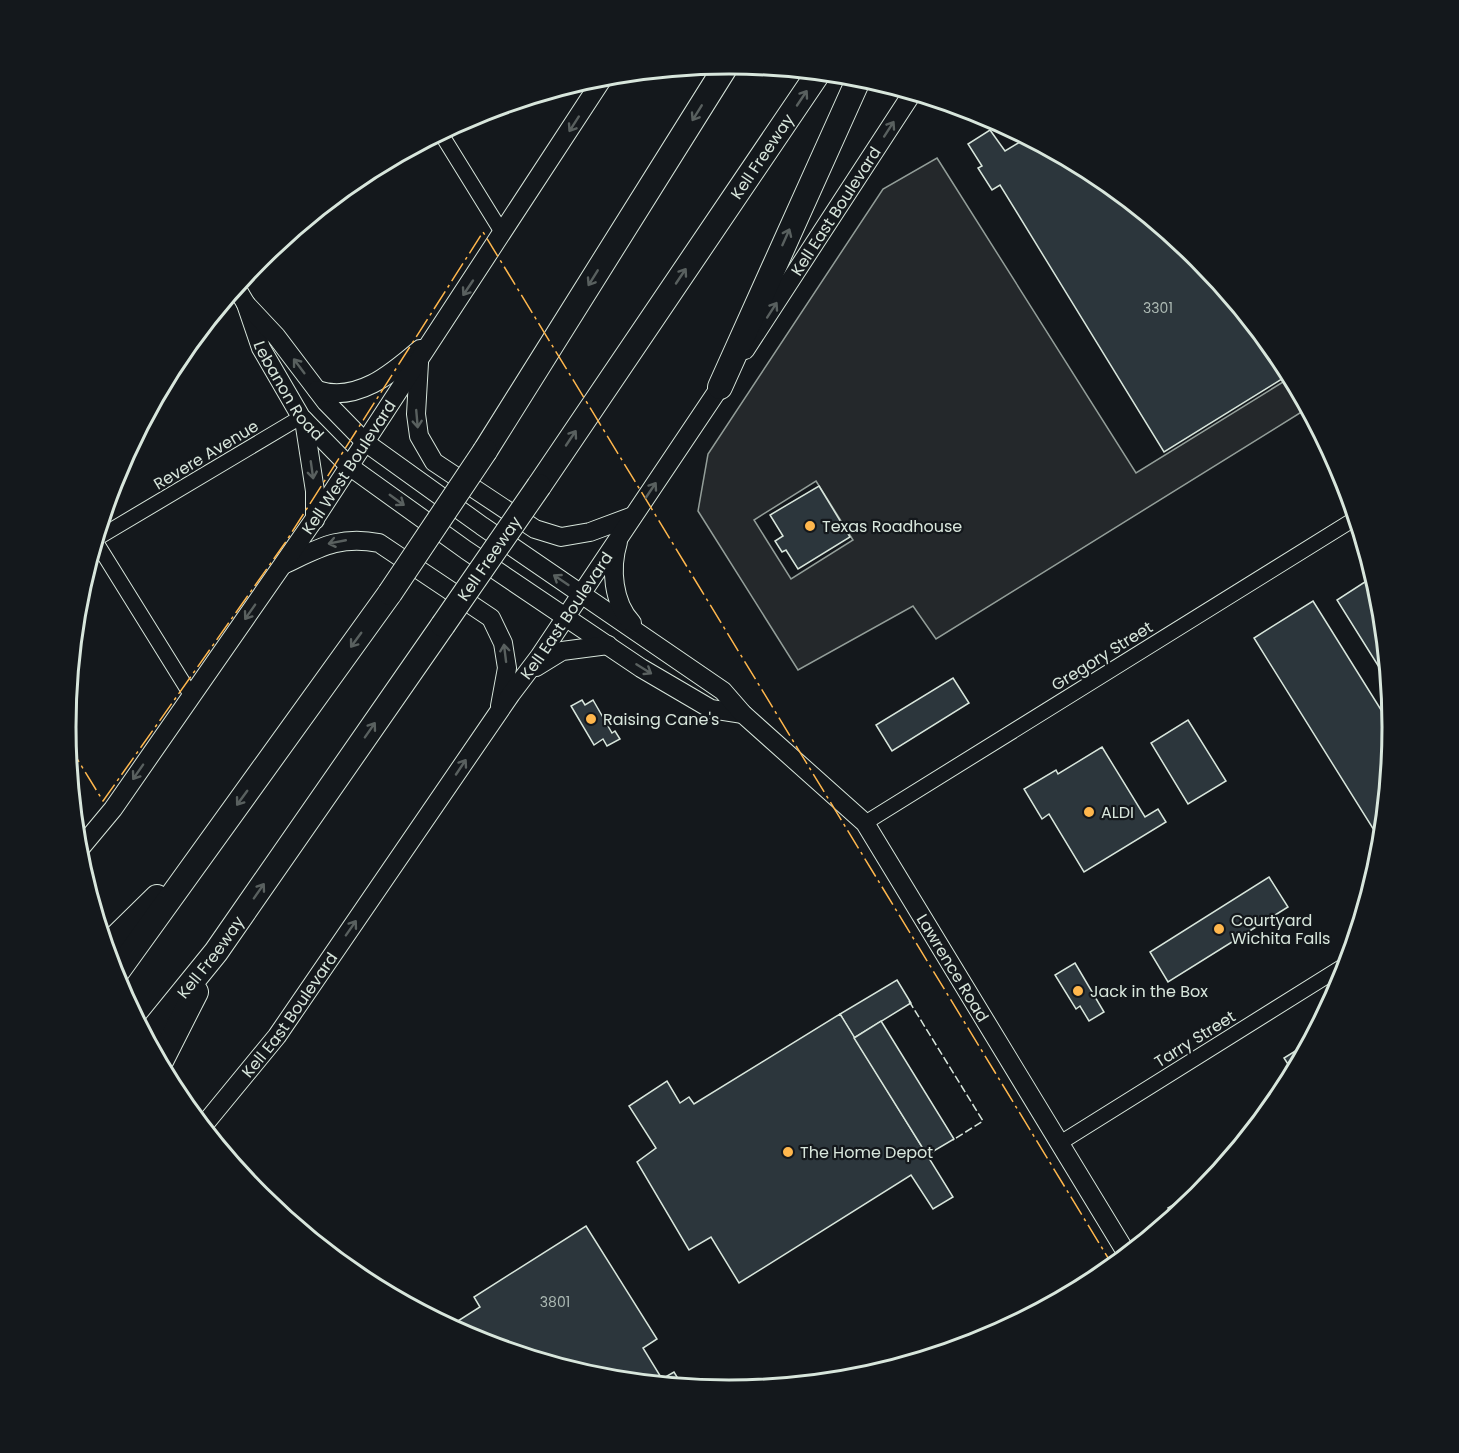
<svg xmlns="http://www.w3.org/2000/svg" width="1459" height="1453" viewBox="0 0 1459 1453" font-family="Poppins,sans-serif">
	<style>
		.parking { fill: #24282b; stroke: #939e99; stroke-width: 1.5; fill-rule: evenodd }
		.building { fill: #2c363c; stroke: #d8e6dc; stroke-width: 1.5 }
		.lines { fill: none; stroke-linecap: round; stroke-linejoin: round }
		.street-casing { stroke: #d8e6dc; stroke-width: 16 }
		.secondary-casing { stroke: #d8e6dc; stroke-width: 20 }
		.highway-casing { stroke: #d8e6dc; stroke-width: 26 }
		.street { stroke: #14181c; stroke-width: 14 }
		.secondary { stroke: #14181c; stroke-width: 18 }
		.highway { stroke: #14181c; stroke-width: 24 }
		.highway-bridge-casing { stroke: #d8e6dc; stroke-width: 26; stroke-linecap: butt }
		.highway-bridge { stroke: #14181c; stroke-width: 24 }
		.fence { stroke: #d8e6dc; stroke-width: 1.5; stroke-dasharray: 8 3; stroke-linecap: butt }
		.power { stroke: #ffb74d; stroke-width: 1.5; stroke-dasharray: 21 4.5 3 4.5; stroke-linecap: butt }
		.oneway { stroke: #59605f }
		.poi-dot { fill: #ffb74d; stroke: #14181c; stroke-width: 2 }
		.labels { text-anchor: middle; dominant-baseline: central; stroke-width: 4.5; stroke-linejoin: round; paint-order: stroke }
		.number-label { font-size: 14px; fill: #adbab4 }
		.street-label { font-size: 16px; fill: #d8e6dc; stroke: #14181c }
		.poi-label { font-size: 16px; fill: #d8e6dc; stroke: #14181c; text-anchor: start }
		.rim { fill: none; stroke: #d8e6dc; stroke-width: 3 }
	</style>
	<rect width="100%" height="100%" fill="#14181c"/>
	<path class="parking" d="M937 158 1136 473 1291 377 1308 408 936 639 913 606 798 670 698 511 708 454 883 189ZM816 481 853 540 791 579 754 520Z"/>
	<g class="building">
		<polygon points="990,130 1005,151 1028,137 1098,175 1199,258 1281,358 1290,374 1164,452 1000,185 992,190 978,168 982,166 968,144"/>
		<polygon points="819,486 850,537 798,569 786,550 782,552 775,541 783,536 770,515"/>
		<polygon points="1371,578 1376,583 1380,597 1389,683 1337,600"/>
		<polygon points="1313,601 1393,729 1382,843 1254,638"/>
		<polygon points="953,678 969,703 892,751 876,725"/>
		<polygon points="582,700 585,705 593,700 612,733 615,731 620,739 607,746 603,739 594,745 571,706"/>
		<polygon points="1188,720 1226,781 1188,804 1151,743"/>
		<polygon points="1102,747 1145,817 1158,809 1166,822 1084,872 1049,814 1042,819 1024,789 1056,770 1058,774"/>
		<polygon points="1269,877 1288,907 1168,982 1150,952"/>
		<polygon points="1075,963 1104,1012 1089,1021 1080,1006 1076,1009 1055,975"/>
		<polygon points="897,980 911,1003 854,1038 840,1014"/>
		<polygon points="840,1014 953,1197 933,1209 911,1175 739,1283 711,1237 689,1250 637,1162 656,1148 629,1106 667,1081 680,1103 689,1097 694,1104"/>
		<polygon points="881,1021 954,1139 927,1155 854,1038"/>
		<polygon points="1310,1042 1293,1072 1284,1058"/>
		<polygon points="1201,1193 1198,1196 1174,1216 1168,1208 1186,1197 1188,1201"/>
		<polygon points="586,1226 657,1339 643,1348 662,1379 674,1372 682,1385 600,1377 475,1339 450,1326 480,1307 474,1297"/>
	</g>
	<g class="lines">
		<g class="street-casing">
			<g id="street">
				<polyline points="440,132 503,234"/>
				<polyline points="96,539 301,417"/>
				<polyline points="96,542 191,695"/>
				<polyline points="865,823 1356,518"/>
				<polyline points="1060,1143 1348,963"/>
			</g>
		</g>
		<g class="secondary-casing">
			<g id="secondary">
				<path id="s1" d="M236 287 246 304 261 348 301 417 349 466 466 550 641 668 711 709 743 714"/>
				<path id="s2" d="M246 304 276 336 326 402 365 442 482 526 723 691 743 714 865 823 1127 1254"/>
				<path id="s3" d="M745 350 913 92"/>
				<polyline points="419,363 416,414 419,436 434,462 535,529 561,537 590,532 633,516"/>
				<path d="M317 390C357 403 391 374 420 349"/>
				<polyline points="304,420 315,491 315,520"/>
				<path d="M618 542C610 568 613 603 632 623"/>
				<path d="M285 564C319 548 340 535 379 543L491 618 503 643 507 668 500 706"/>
				<polyline points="536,667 562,651 608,645"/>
				<path id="s4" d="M78 851 113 809 318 514 605 75"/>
				<path id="s5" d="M203 1126 277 1036 511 694 539 657 726 378"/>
			</g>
		</g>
		<g class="highway-casing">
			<g id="highway">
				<polyline points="720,387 860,76"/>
				<polyline points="485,451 728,63"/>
				<path id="s6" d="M539 486 819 72"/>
				<polyline points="106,947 157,897"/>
				<polyline points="115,975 390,593"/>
				<path id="s7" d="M147 1037 216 952 443 625"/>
				<polyline points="160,1063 196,992"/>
			</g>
		</g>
		<use href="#street" class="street"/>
		<use href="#secondary" class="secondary"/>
		<use href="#highway" class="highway"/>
		<g class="highway-bridge-casing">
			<g id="highway-bridge">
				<polyline points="390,593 485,451"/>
				<path id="s8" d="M443 625 539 486"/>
			</g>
		</g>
		<use href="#highway-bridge" class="highway-bridge"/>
		<polyline class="fence" points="909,1001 983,1121 953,1140"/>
		<polyline class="power" points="68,744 103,801 285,543 483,232 1113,1266"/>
	</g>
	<defs><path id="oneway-shaft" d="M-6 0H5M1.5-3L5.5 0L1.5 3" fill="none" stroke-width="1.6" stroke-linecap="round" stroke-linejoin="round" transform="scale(1.5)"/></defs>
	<g class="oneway">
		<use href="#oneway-shaft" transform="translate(802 98) rotate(-56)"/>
		<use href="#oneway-shaft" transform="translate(697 113) rotate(122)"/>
		<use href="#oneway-shaft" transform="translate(574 124) rotate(123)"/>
		<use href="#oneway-shaft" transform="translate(889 129) rotate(-57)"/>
		<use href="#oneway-shaft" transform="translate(786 237) rotate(-66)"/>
		<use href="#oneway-shaft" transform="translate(681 276) rotate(-56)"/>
		<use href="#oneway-shaft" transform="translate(593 278) rotate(122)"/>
		<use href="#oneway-shaft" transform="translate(468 288) rotate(124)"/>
		<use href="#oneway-shaft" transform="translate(772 310) rotate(-57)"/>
		<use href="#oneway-shaft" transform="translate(299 366) rotate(-127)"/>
		<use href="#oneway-shaft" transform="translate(417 419) rotate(85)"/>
		<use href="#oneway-shaft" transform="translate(571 438) rotate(-56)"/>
		<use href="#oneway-shaft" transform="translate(312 470) rotate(82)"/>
		<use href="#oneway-shaft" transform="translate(651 490) rotate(-56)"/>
		<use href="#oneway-shaft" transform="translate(397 500) rotate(36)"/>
		<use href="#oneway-shaft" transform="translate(337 542) rotate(169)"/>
		<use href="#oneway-shaft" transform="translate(561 580) rotate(-146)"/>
		<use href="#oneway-shaft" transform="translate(250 612) rotate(125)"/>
		<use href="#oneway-shaft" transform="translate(356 640) rotate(126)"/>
		<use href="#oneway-shaft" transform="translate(505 653) rotate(-97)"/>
		<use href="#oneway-shaft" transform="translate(644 669) rotate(32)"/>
		<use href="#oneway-shaft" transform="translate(370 730) rotate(-55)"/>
		<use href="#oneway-shaft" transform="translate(461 767) rotate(-56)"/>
		<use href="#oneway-shaft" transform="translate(138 772) rotate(125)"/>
		<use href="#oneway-shaft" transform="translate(242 798) rotate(126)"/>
		<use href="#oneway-shaft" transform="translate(259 891) rotate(-55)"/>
		<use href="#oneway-shaft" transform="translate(351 928) rotate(-55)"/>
	</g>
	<g class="poi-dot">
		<circle cx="810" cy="526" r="6"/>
		<circle cx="591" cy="719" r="6"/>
		<circle cx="1089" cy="812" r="6"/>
		<circle cx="1219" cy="929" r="6"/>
		<circle cx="1078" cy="991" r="6"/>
		<circle cx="788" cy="1152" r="6"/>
	</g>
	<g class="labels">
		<g class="number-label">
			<text x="1158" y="308">3301</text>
			<text x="555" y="1302">3801</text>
		</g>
		<g class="street-label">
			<text stroke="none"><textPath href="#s6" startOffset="398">Kell Freeway</textPath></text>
			<text stroke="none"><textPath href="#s3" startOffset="166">Kell East Boulevard</textPath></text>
			<text stroke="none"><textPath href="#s1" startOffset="117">Lebanon Road</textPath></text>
			<text transform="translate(206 455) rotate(-31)">Revere Avenue</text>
			<text stroke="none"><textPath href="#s4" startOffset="470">Kell West Boulevard</textPath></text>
			<text stroke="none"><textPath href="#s8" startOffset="81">Kell Freeway</textPath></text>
			<text stroke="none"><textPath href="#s5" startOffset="627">Kell East Boulevard</textPath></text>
			<text transform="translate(1102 656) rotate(-32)">Gregory Street</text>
			<text stroke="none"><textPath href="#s7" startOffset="102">Kell Freeway</textPath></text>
			<text stroke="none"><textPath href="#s2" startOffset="982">Lawrence Road</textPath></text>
			<text stroke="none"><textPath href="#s5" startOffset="141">Kell East Boulevard</textPath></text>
			<text transform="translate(1195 1039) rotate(-32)">Tarry Street</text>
		</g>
		<g class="poi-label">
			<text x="822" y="526">Texas Roadhouse</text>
			<text x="603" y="719">Raising Cane's</text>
			<text x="1101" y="812">ALDI</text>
			<text x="1231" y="920">Courtyard<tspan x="1231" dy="18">Wichita Falls</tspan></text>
			<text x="1090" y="991">Jack in the Box</text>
			<text x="800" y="1152">The Home Depot</text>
		</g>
	</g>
	<path d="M0 0H1459V1453H0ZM76 727a653 653 0 1 1 1306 0a653 653 0 1 1-1306 0Z" fill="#14181c" fill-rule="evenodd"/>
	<path class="rim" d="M76 727a653 653 0 1 1 1306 0a653 653 0 1 1-1306 0Z"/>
</svg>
